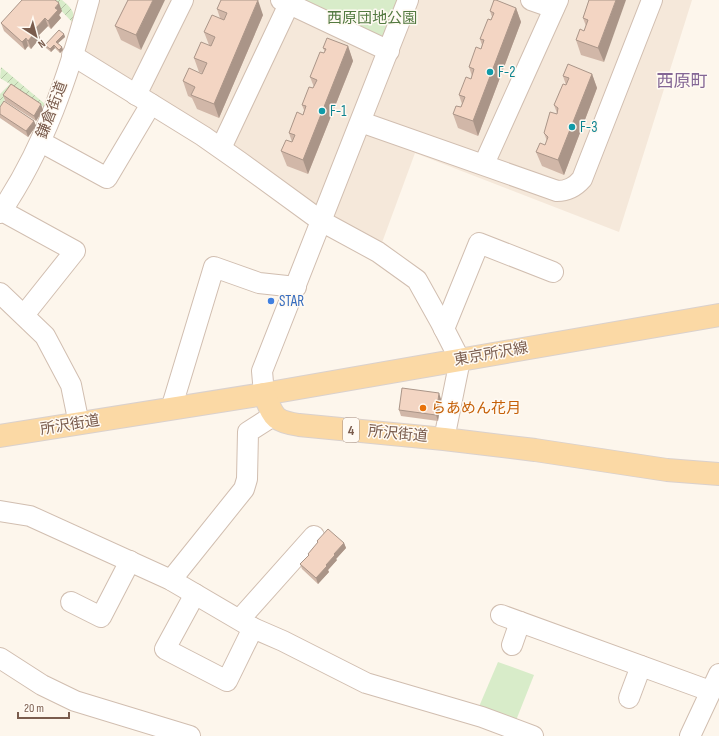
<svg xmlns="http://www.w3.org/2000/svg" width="719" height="736" viewBox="0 0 719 736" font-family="'Sofia Sans Condensed','Noto Sans JP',sans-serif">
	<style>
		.residential { fill: #f5e8da }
		.park { fill: #d8ecc9 }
		.garden { fill: url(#garden-furrows) }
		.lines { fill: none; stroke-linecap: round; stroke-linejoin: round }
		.minor-casing { stroke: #d1beb0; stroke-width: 22 }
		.major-casing { stroke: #dad1cd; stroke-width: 24 }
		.minor { stroke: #fff; stroke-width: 20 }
		.major { stroke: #fbd9a5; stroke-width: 22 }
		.wall { fill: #d1b7a8 }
		.shaded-wall { fill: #aa9588 }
		.building { fill: #f3d5c3; stroke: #aa9588 }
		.culture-dot { fill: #0f9aa8; stroke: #fffaf3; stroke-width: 1.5 }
		.shop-dot { fill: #3f7fe0; stroke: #fffaf3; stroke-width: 1.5 }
		.food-dot { fill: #e8710a; stroke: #fffaf3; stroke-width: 1.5 }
		.labels { text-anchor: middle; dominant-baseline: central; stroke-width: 3; stroke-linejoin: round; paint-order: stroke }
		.shield { fill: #fffaf3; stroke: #a28b7f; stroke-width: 1 }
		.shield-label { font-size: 14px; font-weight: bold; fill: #7a5c4d }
		.park-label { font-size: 15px; fill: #537a41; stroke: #fffaf3 }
		.culture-label { font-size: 15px; fill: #0d838f; stroke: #fffaf3; text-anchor: start }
		.street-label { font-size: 15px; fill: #7a5c4d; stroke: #fffaf3 }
		.shop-label { font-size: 15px; fill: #366cbe; stroke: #fffaf3; text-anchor: start }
		.food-label { font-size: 15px; fill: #c56008; stroke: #fffaf3; text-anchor: start }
		.quarter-label { font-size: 17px; fill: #846695; stroke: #fffaf3 }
	</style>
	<defs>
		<pattern id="garden-furrows" width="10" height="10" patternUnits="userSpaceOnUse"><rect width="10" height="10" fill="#d8ecc9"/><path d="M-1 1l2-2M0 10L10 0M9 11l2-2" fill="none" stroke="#b4c2a5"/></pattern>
	</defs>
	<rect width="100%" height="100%" fill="#fdf6ec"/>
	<polygon class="residential" points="97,0 692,0 619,232 415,153 380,248 227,147 81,48"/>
	<g class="park">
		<polygon points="294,0 398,0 381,42"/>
		<polygon points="498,662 534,675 515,723 478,709"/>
	</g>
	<g class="garden">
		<path d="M51 0H62C70 7 76 11 73 23Z"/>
		<polygon points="1,67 45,104 45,108 14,87 4,100 6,103 0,112 0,94 10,84 0,78"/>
	</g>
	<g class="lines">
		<g class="minor-casing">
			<g id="minor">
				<polyline points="281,0 389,51"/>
				<polyline points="531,0 554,8"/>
				<polyline points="72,55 203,136 240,162 321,221 378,252 417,280 441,323 460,360 444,439"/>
				<polyline points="136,95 183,0"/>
				<path d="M361 122 557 191C568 191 575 187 582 179L652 0"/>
				<polyline points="41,142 107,178 151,104"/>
				<polyline points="221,148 289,4"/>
				<polyline points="484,164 558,0"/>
				<polyline points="2,211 75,251 24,315"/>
				<path d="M0 213C44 149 69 74 89 0"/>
				<polyline points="0,293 45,336 71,385 79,424"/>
				<polyline points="444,329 479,243 553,272"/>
				<polyline points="264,394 262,371 408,0"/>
				<polyline points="171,409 214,267 259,283 296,287"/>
				<polyline points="0,511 30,516 171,580 253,628 283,641 366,683 482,717 533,736"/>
				<polyline points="171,580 244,489 247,479 248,432 273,416"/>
				<polyline points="195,594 165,649 227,681 253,628"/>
				<polyline points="71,602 101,617 130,561"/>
				<polyline points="501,615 710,691"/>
				<polyline points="240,619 314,536"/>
				<polyline points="512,645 520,622"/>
				<polyline points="0,658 42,685 75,701 190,736"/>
				<polyline points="629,698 641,666"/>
				<polyline points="690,736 719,674"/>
			</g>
		</g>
		<g class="major-casing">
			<g id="major">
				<polyline points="264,394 719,315"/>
				<path d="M0 436 264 394C274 417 273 421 299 425L444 439 535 450 667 470 719 474"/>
			</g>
		</g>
		<use href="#minor" class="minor"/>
		<use href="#major" class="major"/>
	</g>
	<g class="wall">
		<polygon points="128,0 141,50 121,40 115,26"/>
		<polygon points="589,0 604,62 581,55 576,40 584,31 586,26 583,18"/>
		<polygon points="516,8 521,22 478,136 458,128 453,114 461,107 462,104 459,95 471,79 472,76 469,67 481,49 482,45 480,39 492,17 490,11"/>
		<polygon points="217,9 263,15 219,118 197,109 192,98 188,96 183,81 202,74 202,73 199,72 194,58 209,45 204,32 220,18"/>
		<polygon points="62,11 59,15 61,18 51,29 48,26 39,35 40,38 31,49 28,46 25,50 4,31 1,23"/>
		<polygon points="64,34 65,37 58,43 62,47 63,50 60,53 55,48 51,52 46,48 45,45"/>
		<polygon points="348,46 353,61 308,174 287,166 281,151 292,142 289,133 303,115 304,110 302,105 314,87 310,77 324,53 325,52 323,48"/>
		<polygon points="592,74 597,88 564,175 542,166 536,152 545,145 547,141 544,133 557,114 557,113 554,105 566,85 563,76"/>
		<polygon points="3,95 43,110 36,121 5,101"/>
		<polygon points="0,107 34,121 36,126 28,137 0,118"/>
		<polygon points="441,399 438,421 401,416 399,410"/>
		<polygon points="317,541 344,543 346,548 336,559 337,560 328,570 329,572 318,584 302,569 300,564 309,555 308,554 318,543"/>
	</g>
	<g class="shaded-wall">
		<polygon points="153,0 165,0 141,50 136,35"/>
		<polygon points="258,0 263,15 219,118 214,104"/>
		<polygon points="616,0 626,0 604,62 598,48"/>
		<polygon points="59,3 62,11 59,15 61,18 51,29 48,21 55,8"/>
		<polygon points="516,8 521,22 478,136 473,121"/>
		<polygon points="45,18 48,26 39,35 40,38 31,49 28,41 36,28"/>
		<polygon points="64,34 65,37 57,44 56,42"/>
		<polygon points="26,38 28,46 25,50 22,42"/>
		<polygon points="54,45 55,48 51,52 50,49"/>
		<polygon points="348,46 353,61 308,174 303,160"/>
		<polygon points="62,47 63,50 60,53 59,50"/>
		<polygon points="592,74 597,88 564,175 558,160"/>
		<polygon points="41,104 43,110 36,121 34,116"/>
		<polygon points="34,121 36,126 28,137 26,131"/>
		<polygon points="439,393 441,399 438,421 436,415"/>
		<polygon points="344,543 346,548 336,559 337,560 328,570 329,572 318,584 316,578 334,554"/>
	</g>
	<g class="building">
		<polygon points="22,0 55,0 59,3 55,8 58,10 48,21 45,18 36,28 37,30 28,41 26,38 22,42 1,23"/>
		<polygon points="128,0 153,0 136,35 115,26"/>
		<polygon points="221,0 258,0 214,104 191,95 195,87 183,81 189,68 202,74 207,63 194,58 201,42 211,46 215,37 204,32 212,15 224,20 227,13 217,9"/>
		<polygon points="494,0 496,0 516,8 473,121 453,114 456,106 461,107 465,97 459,95 466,77 471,79 474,69 469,67 476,47 481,49 484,40 480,39 488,19 491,20 494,13 490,11"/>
		<polygon points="589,0 616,0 598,48 576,40 580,29 584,31 588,20 583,18"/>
		<polygon points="59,30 64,34 56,42 62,47 59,50 54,45 50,49 45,45"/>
		<polygon points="327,38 348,46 303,160 281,151 286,140 292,142 295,135 289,133 297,112 303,115 306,106 302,105 309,87 313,88 317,80 310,77 320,52 324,53 326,49 323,48"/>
		<polygon points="568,64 592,74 558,160 536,152 540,143 545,145 548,137 544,133 550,112 557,114 558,108 554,105 563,84 566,85 569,78 563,76"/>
		<polygon points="11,84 41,104 34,116 3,95"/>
		<polygon points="4,101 34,121 26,131 0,114 0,107"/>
		<polygon points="402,388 439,393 436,415 399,410"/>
		<polygon points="328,529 344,543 334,554 335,555 326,565 327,566 316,578 300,564 309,555 308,554 318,542 317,541"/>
	</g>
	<g class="culture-dot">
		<circle cx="490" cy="72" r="4"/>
		<circle cx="322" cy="111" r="4"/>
		<circle cx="572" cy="127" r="4"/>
	</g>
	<circle class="shop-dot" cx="271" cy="301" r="4"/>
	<circle class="food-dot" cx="423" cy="408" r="4"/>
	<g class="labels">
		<rect class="shield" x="343" y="418" width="16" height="24" rx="3"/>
		<g class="shield-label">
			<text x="351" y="430">4</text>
		</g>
		<g class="park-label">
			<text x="372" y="18">西原団地公園</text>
		</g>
		<g class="culture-label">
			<text x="498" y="72">F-2</text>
			<text x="330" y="111">F-1</text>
			<text x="580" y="127">F-3</text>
		</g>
		<g class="street-label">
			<text transform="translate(52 110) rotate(-69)">鎌倉街道</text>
			<text transform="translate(491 354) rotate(-10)">東京所沢線</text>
			<text transform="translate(70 425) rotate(-9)">所沢街道</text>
			<text transform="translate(398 434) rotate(5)">所沢街道</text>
		</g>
		<g class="shop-label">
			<text x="279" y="301">STAR</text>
		</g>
		<g class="food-label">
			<text x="431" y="408">らあめん花月</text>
		</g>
		<g class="quarter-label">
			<text x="682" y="82">西原町</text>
		</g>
	</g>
	<g transform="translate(36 36) rotate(144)" stroke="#fffaf3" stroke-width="3" paint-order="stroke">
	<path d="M0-3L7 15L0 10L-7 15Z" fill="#7a5c4d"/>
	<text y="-6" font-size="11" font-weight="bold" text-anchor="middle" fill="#7a5c4d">N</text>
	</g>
	<path d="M18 712v6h51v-6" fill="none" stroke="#7a5c4d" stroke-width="2"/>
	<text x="24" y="712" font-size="12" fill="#7a5c4d" stroke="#fffaf3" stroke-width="3" paint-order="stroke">20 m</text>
</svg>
